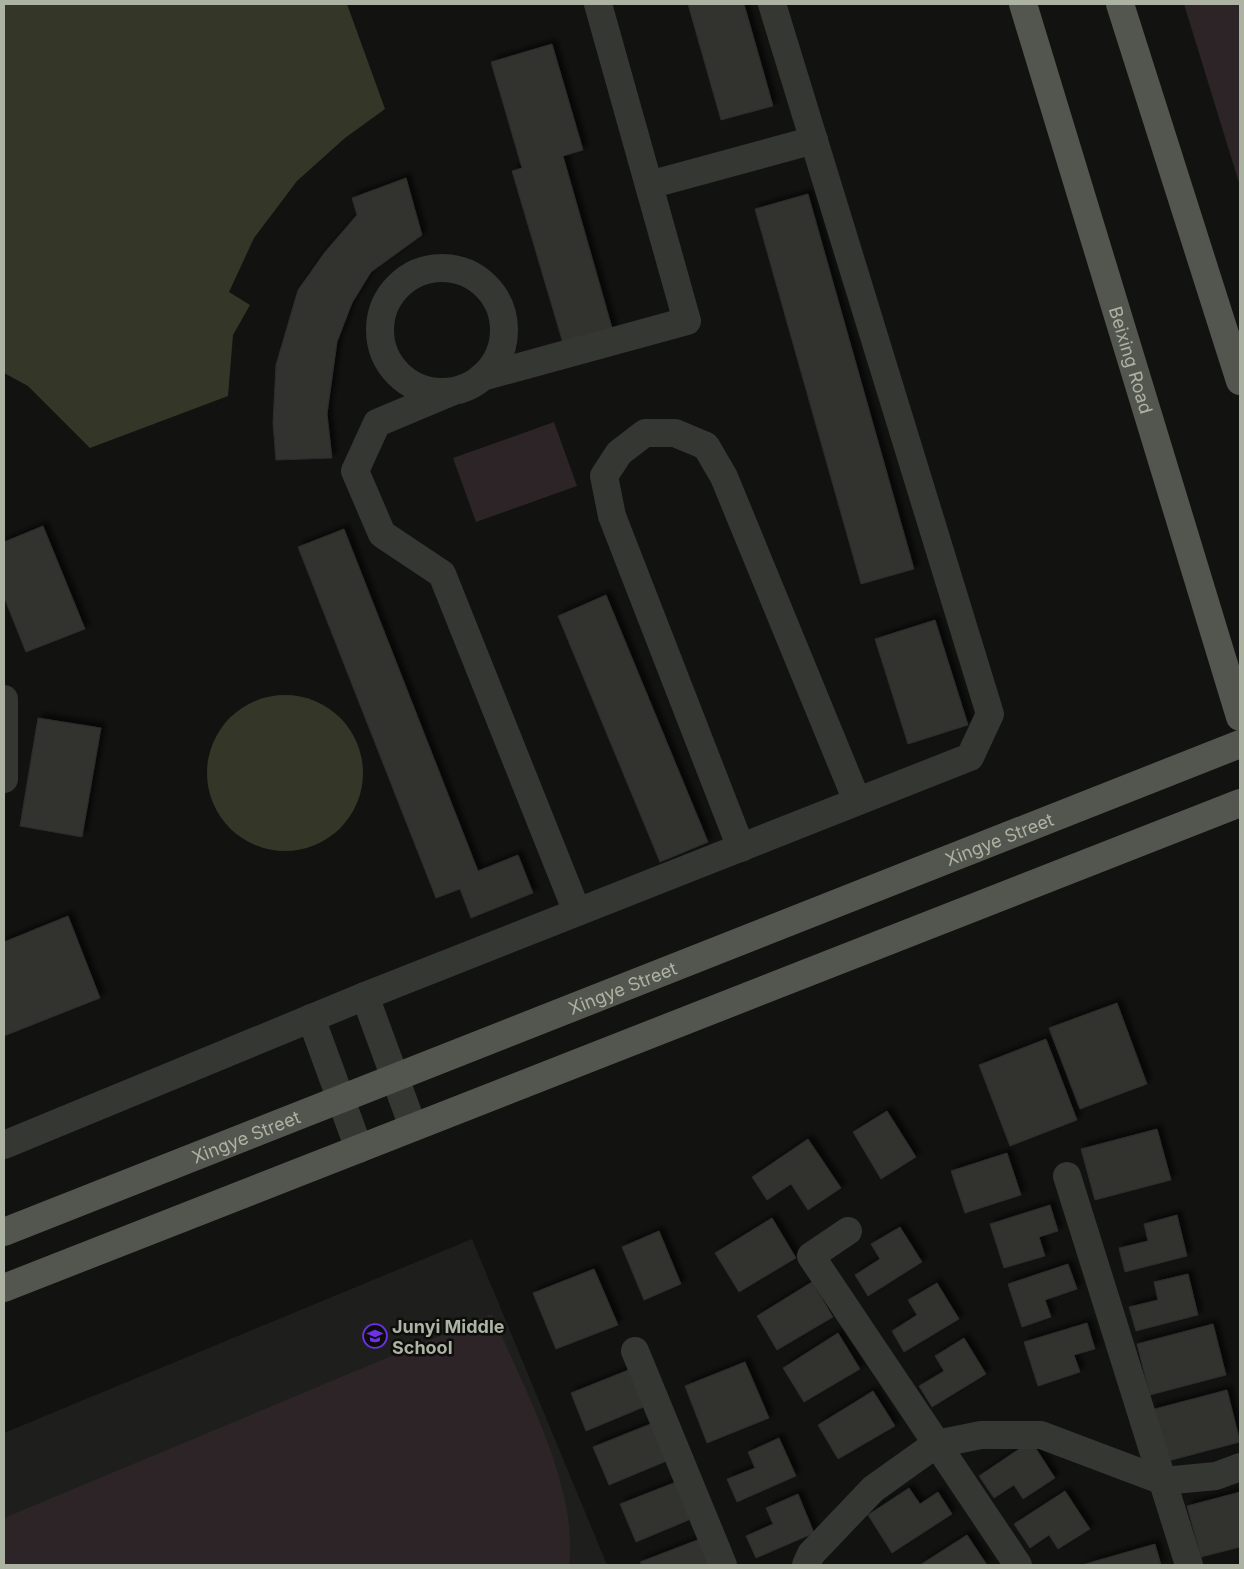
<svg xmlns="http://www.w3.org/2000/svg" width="1244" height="1569" viewBox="0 0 1244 1569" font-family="Inter,sans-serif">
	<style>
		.built { fill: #1e1f1d }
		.green { fill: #2c2426 }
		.water { fill: #343628 }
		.building { fill: #30312e; stroke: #2c2e2b; filter: url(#shadow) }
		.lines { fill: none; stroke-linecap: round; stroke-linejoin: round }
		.minor { stroke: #353732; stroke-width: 28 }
		.major { stroke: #53564e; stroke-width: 28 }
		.labels { text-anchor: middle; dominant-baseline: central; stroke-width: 5; stroke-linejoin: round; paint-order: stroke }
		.street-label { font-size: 18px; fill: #adb3a3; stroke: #0d0d0c }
		.poi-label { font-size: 18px; font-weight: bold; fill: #adb3a3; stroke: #0d0d0c; text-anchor: start }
	</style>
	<defs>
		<filter id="shadow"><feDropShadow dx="4.5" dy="-4.5" stdDeviation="2.5" flood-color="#0009"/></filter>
	</defs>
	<rect width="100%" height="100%" fill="#121211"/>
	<polygon class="built" points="472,1239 607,1565 4,1565 4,1433"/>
	<g class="green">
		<polygon points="1184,4 1240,4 1240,186"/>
		<polygon points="554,422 577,486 476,522 453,458"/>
		<path d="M492 1314C522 1385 579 1487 569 1565H4V1518Z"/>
	</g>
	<g class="water">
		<polygon points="4,4 347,4 385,109 345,138 297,181 254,238 229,292 250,305 233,335 228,396 90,448 28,386 4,373"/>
		<circle cx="285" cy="773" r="78"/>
	</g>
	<g class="building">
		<polygon points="688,4 744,4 773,106 721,120"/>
		<polygon points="552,44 583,150 563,156 614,335 565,350 512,171 522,168 491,62"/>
		<polygon points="406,178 422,235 371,272 352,303 337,342 327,414 332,458 276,460 273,423 276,365 298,290 325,252 357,215 352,198"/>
		<polygon points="808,194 914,569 861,584 755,209"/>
		<polygon points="43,526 85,629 26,652 4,597 4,542"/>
		<polygon points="344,529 478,871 518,855 533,893 471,918 460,889 436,898 298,547"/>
		<polygon points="606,595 708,842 660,862 558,616"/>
		<polygon points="935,620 968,725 908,744 875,639"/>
		<polygon points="38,718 101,728 82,837 20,826"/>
		<polygon points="68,916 100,998 4,1036 4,942"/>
		<polygon points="1117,1003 1147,1084 1080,1109 1049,1028"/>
		<polygon points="1046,1039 1077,1120 1010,1146 979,1065"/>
		<polygon points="887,1111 916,1157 881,1179 853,1132"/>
		<polygon points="1157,1129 1171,1180 1095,1200 1081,1149"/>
		<polygon points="808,1139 841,1188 808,1210 791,1184 767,1200 752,1177"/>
		<polygon points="1007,1153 1021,1195 965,1213 951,1171"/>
		<polygon points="1050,1205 1058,1231 1039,1237 1045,1256 1004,1268 990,1224"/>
		<polygon points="1177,1215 1187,1256 1125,1272 1119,1248 1148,1241 1144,1224"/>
		<polygon points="772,1218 796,1258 739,1292 715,1253"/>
		<polygon points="900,1227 922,1262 868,1296 855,1275 880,1259 871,1244"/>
		<polygon points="659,1231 681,1284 644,1300 622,1247"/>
		<polygon points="1068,1264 1077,1289 1045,1300 1051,1317 1022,1327 1008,1284"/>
		<polygon points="594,1269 618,1325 556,1349 533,1293"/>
		<polygon points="1188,1274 1198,1315 1136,1331 1129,1307 1158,1300 1154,1282"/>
		<polygon points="812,1282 833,1317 777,1350 757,1316"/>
		<polygon points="937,1283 959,1319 904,1352 892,1331 917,1315 908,1300"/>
		<polygon points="1087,1323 1095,1349 1074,1355 1080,1372 1038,1386 1024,1342"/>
		<polygon points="1213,1324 1226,1375 1150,1395 1137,1344"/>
		<polygon points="838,1333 860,1369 804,1402 783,1368"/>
		<polygon points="964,1338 986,1374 932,1407 919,1386 944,1371 935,1356"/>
		<polygon points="745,1362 769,1418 707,1443 685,1386"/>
		<polygon points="631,1369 646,1406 586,1431 571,1393"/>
		<polygon points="1227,1390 1240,1442 1164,1462 1151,1410"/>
		<polygon points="873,1391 895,1426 838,1459 818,1425"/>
		<polygon points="653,1423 669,1460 609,1485 593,1447"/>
		<polygon points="779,1438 796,1476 737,1502 727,1479 755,1468 748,1452"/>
		<polygon points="1031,1441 1055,1478 1023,1499 1014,1485 994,1498 979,1476"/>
		<polygon points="681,1480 696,1517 636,1542 620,1504"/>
		<polygon points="909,1488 920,1504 938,1492 952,1514 892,1553 868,1515"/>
		<polygon points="1065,1491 1090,1529 1058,1549 1049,1535 1030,1548 1014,1524"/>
		<polygon points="1240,1492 1240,1547 1201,1557 1187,1506"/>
		<polygon points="798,1494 814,1533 756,1558 746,1536 773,1524 766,1508"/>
		<polygon points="967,1535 987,1565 920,1565"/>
		<polygon points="700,1539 711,1565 642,1565 640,1562"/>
		<polygon points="1155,1544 1161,1565 1082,1565"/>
	</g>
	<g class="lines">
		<g class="minor">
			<polyline points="649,185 814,140"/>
			<circle cx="442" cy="330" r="62"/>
			<polyline points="482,377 687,321 598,4"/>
			<polyline points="451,392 377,423 355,471 382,534 442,574 577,912"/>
			<polyline points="4,699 4,779"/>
			<polyline points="741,848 612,516 604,476 619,453 645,433 675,433 706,446 724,477 857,801"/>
			<polyline points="365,996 413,1127"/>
			<polyline points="311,1018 359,1149"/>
			<polyline points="4,1145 365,996 970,757 990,714 772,4"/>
			<polyline points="1067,1176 1189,1565"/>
			<polyline points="848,1231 811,1256 1018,1565"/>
			<polyline points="635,1351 723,1565"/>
			<polyline points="806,1565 811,1554 873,1489 936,1444 981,1435 1041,1435 1163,1481 1216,1476 1240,1467"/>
		</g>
		<g class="major">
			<path id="s1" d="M1023 4 1240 717"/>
			<polyline points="1120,4 1240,381"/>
			<path id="s2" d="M4 1232 1240 744"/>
			<polyline points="4,1288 1240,803"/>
		</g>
	</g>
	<defs>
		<g id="school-ring" transform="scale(1.25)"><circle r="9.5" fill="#0d0d0c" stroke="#6f30eb" stroke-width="1.5"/><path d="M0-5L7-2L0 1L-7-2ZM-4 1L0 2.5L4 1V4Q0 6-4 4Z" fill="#6f30eb"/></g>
	</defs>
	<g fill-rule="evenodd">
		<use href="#school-ring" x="375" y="1336"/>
	</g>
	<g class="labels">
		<g class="street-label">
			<text stroke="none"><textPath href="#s1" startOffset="372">Beixing Road</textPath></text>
			<text stroke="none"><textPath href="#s2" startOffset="1070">Xingye Street</textPath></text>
			<text stroke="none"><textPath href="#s2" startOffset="665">Xingye Street</textPath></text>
			<text stroke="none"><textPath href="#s2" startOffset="260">Xingye Street</textPath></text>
		</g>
		<g class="poi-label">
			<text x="392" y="1326">Junyi Middle<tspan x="392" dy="21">School</tspan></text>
		</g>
	</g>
	<rect width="1244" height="1569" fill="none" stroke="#adb3a3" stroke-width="10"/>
</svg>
